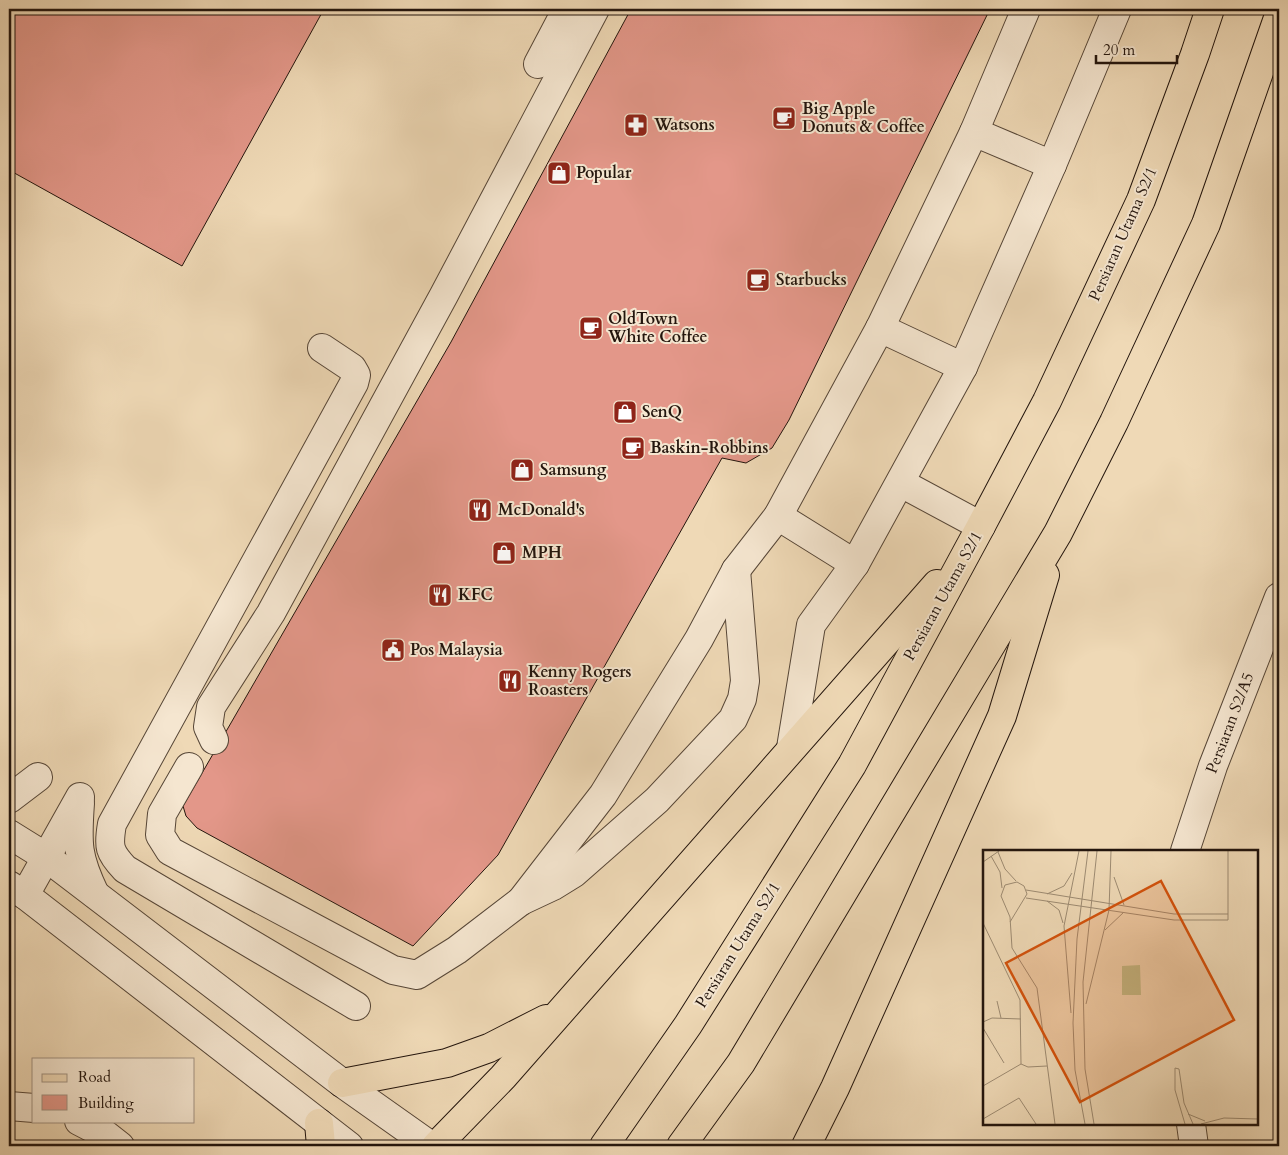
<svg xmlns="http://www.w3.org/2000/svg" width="1288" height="1155" viewBox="0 0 1288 1155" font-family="Cardo,serif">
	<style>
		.building { fill: #e39789; stroke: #23150d }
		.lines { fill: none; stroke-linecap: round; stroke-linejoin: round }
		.minor-casing { stroke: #564637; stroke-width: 30 }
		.major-casing { stroke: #23150d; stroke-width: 30 }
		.minor { stroke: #f5e6d0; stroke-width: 28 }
		.major { stroke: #efd9b6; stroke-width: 28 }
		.labels { text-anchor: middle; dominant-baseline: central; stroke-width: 4; stroke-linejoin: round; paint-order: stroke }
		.poi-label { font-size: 16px; font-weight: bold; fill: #23150d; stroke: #f5e6d0; text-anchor: start }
		.street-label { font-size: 16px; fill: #23150d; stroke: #f5e6d0 }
		.inset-road { fill: none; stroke: #9d8b72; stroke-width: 1 }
		.view { fill: #d4520c; fill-opacity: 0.15; stroke: #d4520c; stroke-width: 2.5 }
		.inset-edge { fill: none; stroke: #23150d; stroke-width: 2.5 }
	</style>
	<rect width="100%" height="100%" fill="#efd9b6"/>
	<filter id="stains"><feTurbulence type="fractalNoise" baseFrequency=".004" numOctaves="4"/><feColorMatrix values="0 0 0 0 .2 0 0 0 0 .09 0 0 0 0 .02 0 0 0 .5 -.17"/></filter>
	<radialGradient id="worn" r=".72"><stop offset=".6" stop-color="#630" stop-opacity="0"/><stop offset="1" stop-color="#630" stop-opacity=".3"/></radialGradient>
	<g class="building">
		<polygon points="9,9 324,9 182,266 9,170"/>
		<polygon points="631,9 990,9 789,420 772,448 746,463 722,458 498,855 413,946 197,828 186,816 183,806 451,342"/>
	</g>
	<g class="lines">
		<g class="minor-casing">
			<g id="minor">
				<polyline points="538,64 567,9"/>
				<polyline points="974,132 1052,165"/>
				<polyline points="880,328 963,367"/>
				<path d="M322 348 352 368 356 375 354 383 112 824C108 847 109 852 125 869L356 1006"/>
				<polyline points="901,483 981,526"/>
				<polyline points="778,516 855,564"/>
				<polyline points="214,740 208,727 211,707 271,613 444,295 595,9"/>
				<polyline points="791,748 811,625 855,564 963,367 1052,165 1117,9"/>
				<polyline points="189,767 162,814 160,835 170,851 393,970 417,975 457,950 521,901 553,886 574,873 657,800 733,719 742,699 745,681 736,570"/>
				<polyline points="9,799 38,777"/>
				<path d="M80 803C77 844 77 857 95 894"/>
				<polyline points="9,834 46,857 342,1083 431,1146"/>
				<polyline points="1185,851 1213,766 1279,597"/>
				<polyline points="9,885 25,895 349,1146"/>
				<polyline points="25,895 80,797"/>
				<polyline points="521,901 603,795 699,639 736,570 778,516 880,328 974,132 1026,9"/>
				<polyline points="9,1106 34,1108"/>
				<polyline points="79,1121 106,1135 120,1146"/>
				<polyline points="1191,1124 1194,1146"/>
			</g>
		</g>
		<g class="major-casing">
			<g id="major">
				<polyline points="342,1083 447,1063 489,1048 546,1019"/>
				<polyline points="319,1123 321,1146"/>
				<polyline points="436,1146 503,1077 937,584"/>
				<polyline points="604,1146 688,1025 852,765 981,526 1047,401 1141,200 1195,54 1210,9"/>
				<polyline points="681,1146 741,1063 1058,533 1114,422 1206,224 1279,15"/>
				<polyline points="806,1146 835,1088 1002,716 1045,575"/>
			</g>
		</g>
		<use href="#minor" class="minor"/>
		<use href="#major" class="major"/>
	</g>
	<defs>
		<g id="cafe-square" transform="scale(1.25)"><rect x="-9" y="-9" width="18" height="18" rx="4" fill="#8f2418" stroke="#f5e6d0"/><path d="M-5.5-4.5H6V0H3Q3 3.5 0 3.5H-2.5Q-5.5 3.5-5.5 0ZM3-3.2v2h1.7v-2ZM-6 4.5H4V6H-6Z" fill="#fff"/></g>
		<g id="pharmacy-square" transform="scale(1.25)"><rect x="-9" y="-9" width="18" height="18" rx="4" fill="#8f2418" stroke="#f5e6d0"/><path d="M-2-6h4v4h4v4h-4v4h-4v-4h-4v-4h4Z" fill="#fff"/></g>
		<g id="shop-square" transform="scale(1.25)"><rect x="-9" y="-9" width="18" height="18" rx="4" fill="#8f2418" stroke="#f5e6d0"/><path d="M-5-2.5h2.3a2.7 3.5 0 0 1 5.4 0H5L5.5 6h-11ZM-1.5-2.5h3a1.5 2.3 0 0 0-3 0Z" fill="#fff"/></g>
		<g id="restaurant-square" transform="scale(1.25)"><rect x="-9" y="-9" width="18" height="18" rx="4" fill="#8f2418" stroke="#f5e6d0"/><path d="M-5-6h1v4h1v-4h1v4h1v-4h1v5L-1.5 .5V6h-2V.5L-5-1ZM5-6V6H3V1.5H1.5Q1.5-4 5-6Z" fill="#fff"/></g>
		<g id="civic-square" transform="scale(1.25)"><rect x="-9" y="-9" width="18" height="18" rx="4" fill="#8f2418" stroke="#f5e6d0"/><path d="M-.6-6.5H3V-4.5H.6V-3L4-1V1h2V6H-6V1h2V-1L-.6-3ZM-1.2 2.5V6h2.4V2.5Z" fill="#fff"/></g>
	</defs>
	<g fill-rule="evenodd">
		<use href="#cafe-square" x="784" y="118"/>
		<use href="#pharmacy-square" x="636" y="125"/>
		<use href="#shop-square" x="559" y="173"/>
		<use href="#cafe-square" x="758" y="280"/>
		<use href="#cafe-square" x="591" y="328"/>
		<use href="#shop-square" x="625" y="412"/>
		<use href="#cafe-square" x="633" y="448"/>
		<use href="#shop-square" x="522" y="470"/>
		<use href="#restaurant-square" x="480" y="510"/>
		<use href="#shop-square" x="504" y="553"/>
		<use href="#restaurant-square" x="440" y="595"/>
		<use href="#civic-square" x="393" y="650"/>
		<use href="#restaurant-square" x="510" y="681"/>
	</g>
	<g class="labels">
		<g class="poi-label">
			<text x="802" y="109">Big Apple<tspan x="802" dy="18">Donuts &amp; Coffee</tspan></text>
			<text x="654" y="125">Watsons</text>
			<text x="576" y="173">Popular</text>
			<text x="776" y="280">Starbucks</text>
			<text x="608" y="319">OldTown<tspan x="608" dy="18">White Coffee</tspan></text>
			<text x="642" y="412">SenQ</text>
			<text x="650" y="448">Baskin-Robbins</text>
			<text x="540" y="470">Samsung</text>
			<text x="498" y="510">McDonald's</text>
			<text x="522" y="553">MPH</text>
			<text x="458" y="595">KFC</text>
			<text x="410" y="650">Pos Malaysia</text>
			<text x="528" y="672">Kenny Rogers<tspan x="528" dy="18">Roasters</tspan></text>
		</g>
		<g class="street-label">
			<text transform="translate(1123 234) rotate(-66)">Persiaran Utama S2/1</text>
			<text transform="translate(943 596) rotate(-61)">Persiaran Utama S2/1</text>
			<text transform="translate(1230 723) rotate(-69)">Persiaran S2/A5</text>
			<text transform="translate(738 945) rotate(-58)">Persiaran Utama S2/1</text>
		</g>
	</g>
	<g transform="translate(983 850)">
		<rect width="275" height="275" fill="#efd9b6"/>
		<path d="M157 115 158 145H139V116Z" fill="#bebe8b"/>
		<path class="inset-road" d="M15 2 22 19 33 31M8 6 17 22 19 38M0 12 16 1M131 27 141 55M43 40 191 64H245M64 44 81 36 89 23M43 48 191 70H245V1M64 51 76 60 80 73M27 72 44 44 41 36 34 32 22 35 18 46 27 67 29 98 54 138 72 274M0 73 37 150 38 214M122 80 141 62M14 151 18 168M103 154 126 60 128 1M88 163 81 76 96 1M0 172 9 168 38 169M0 178 21 213M0 236 38 214 45 217 64 216M205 264 222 271M0 269 36 248 53 274M102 274 92 220 90 173 94 89 105 1M111 274 102 219 100 132 114 1M202 274 192 240V218L196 219 201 253 210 274M218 274 241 268 275 269"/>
		<path class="view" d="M178 31 251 170 97 252 23 113Z"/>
		<rect width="275" height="275" class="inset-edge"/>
	</g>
	<rect width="1288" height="1155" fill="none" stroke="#efd9b6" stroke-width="30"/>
	<rect x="10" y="10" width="1268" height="1135" fill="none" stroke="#23150d" stroke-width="2.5"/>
	<rect x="15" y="15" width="1258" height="1125" fill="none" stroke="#23150d"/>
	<rect x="32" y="1058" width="162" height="65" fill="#f5e6d0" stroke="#a19282"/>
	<rect x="42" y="1074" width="25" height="8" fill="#efd9b6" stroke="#a19282"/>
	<text x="78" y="1082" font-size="15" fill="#23150d">Road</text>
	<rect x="42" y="1095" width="25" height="15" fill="#e39789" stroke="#a19282"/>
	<text x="78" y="1108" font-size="15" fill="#23150d">Building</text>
	<path d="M1096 55v8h81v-8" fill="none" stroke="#23150d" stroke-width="2.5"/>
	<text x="1103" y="55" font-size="15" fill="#23150d" stroke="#f5e6d0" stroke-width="4" paint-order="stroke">20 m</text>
	<rect width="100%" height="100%" filter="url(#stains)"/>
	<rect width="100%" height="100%" fill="url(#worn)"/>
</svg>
